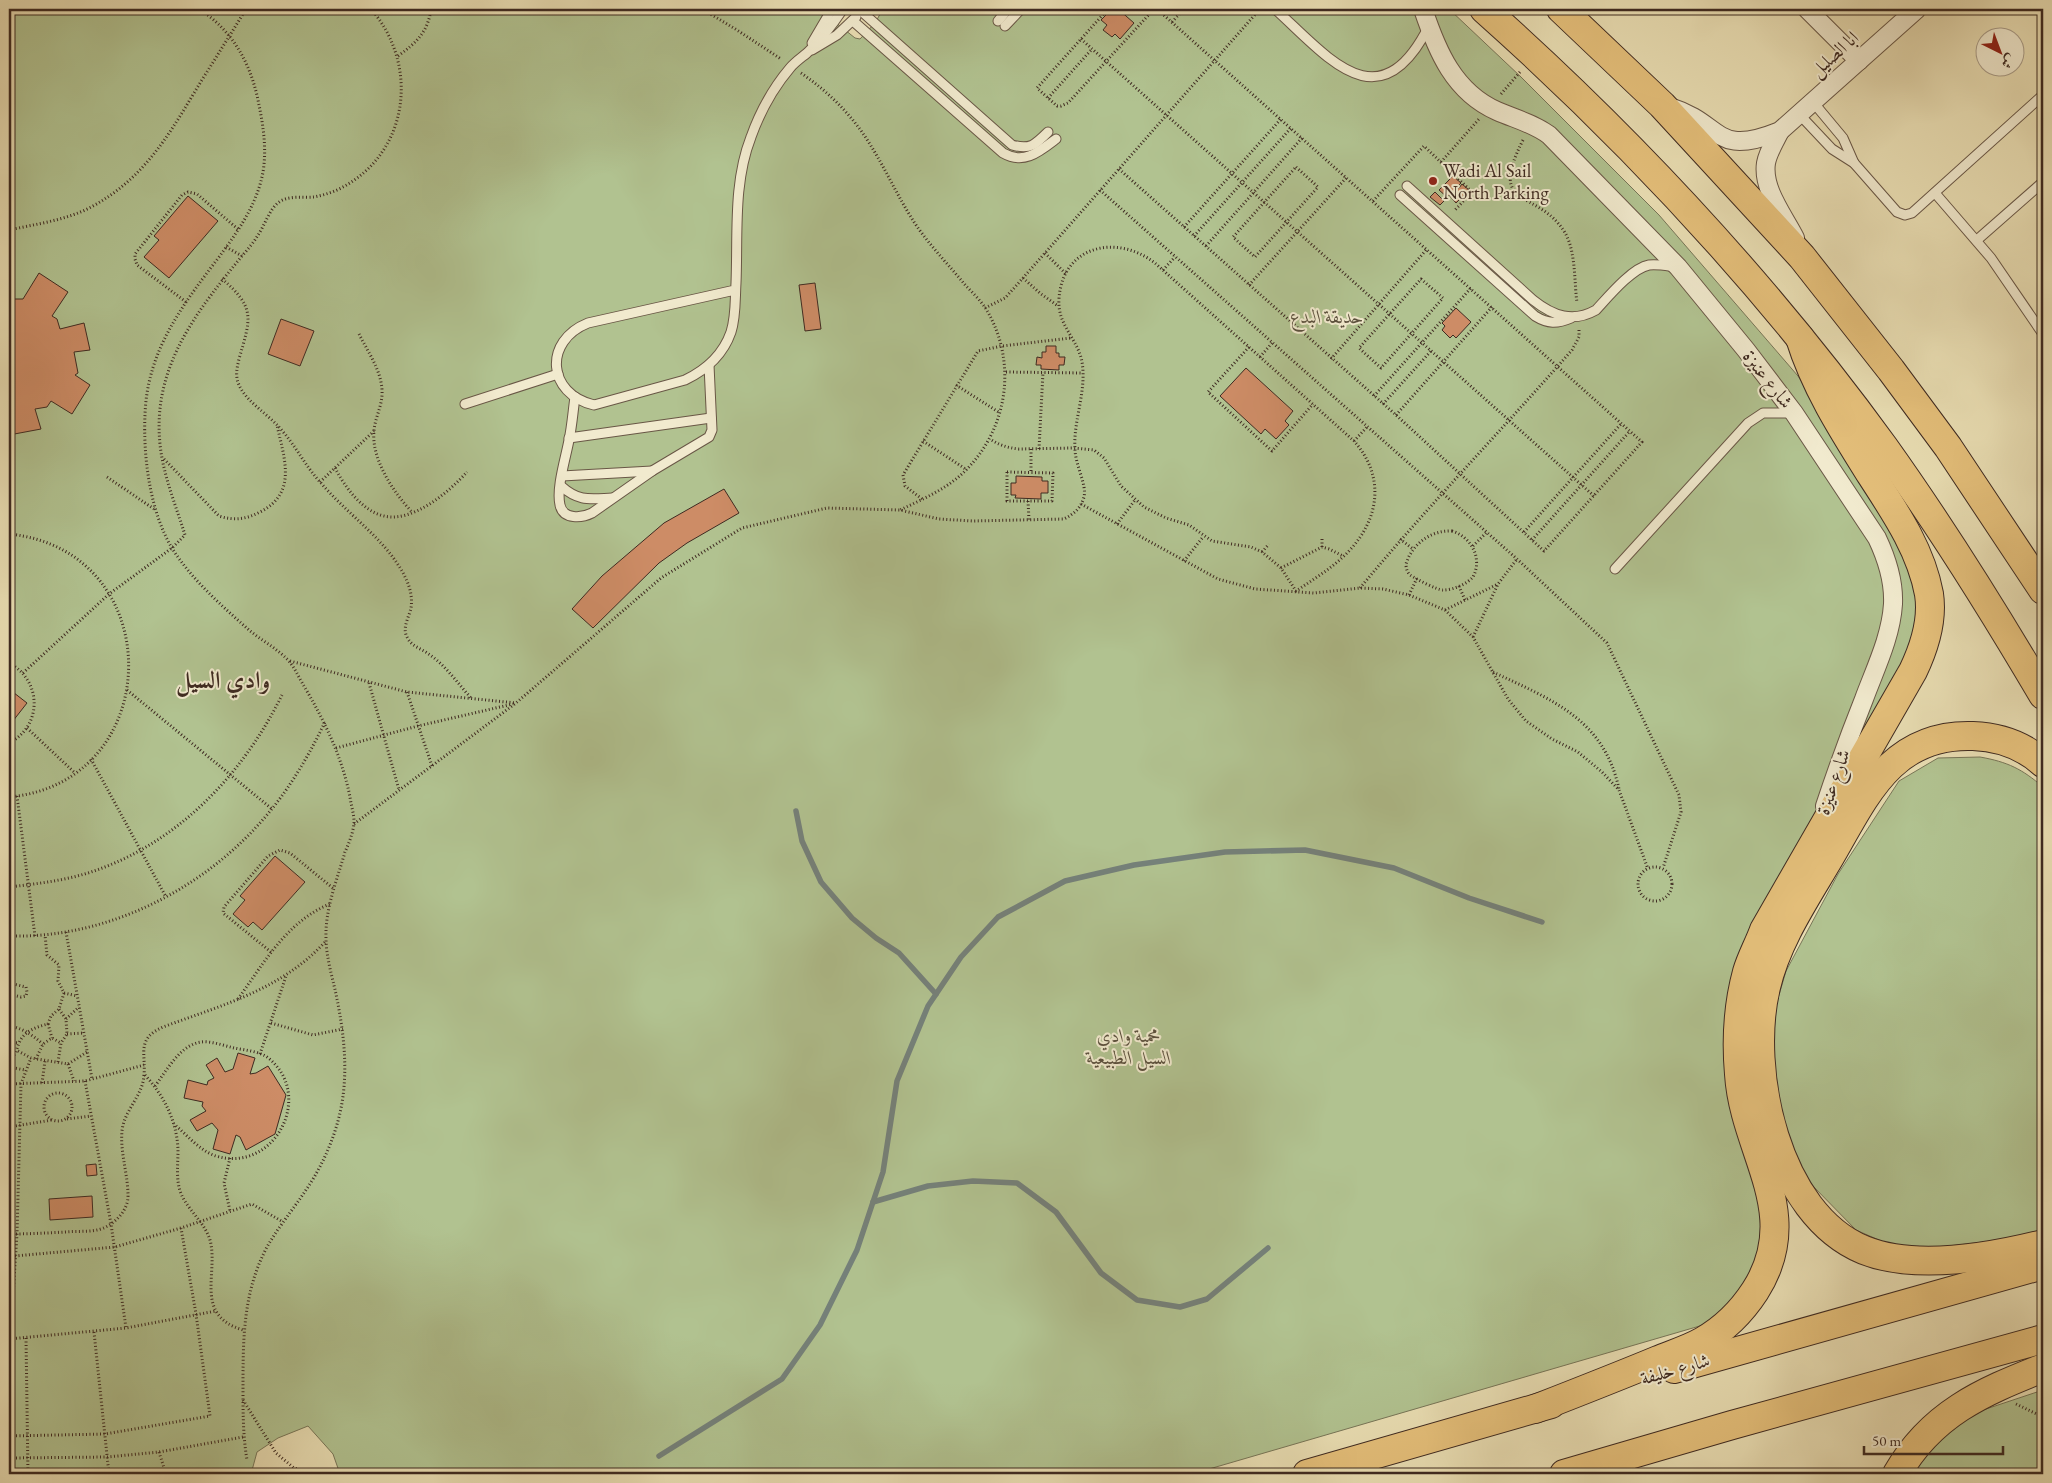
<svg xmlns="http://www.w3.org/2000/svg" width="2052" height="1483" viewBox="0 0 2052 1483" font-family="'EB Garamond',Amiri,serif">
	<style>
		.green { fill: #b1c290; stroke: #787658 }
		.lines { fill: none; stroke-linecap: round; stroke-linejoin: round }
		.stream { stroke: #75817a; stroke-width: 5.5 }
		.building { fill: #cd8c66; stroke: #3e2a21 }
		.service-casing { stroke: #695746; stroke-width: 11 }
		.minor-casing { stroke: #695746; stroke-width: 20 }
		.primary-casing { stroke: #3e2a21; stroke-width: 30 }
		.path { stroke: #3e2a21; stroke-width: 3; stroke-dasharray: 1 2.5; stroke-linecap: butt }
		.service { stroke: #f1eace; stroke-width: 9 }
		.minor { stroke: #f1eace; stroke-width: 18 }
		.primary { stroke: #e4bf7a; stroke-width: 28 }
		.poi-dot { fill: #8f2418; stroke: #f1eace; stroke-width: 2 }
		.labels { text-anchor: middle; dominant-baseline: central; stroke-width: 4; stroke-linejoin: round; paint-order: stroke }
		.street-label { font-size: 19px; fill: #3e2a21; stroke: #f1eace }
		.poi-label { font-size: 19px; fill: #3e2a21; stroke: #f1eace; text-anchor: start }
		.park-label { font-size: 19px; font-style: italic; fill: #5b503d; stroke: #f1eace }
		.district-label { font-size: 24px; font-weight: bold; fill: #3e2a21; stroke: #f1eace }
	</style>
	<rect width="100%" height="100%" fill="#e9deb3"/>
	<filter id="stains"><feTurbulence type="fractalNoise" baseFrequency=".004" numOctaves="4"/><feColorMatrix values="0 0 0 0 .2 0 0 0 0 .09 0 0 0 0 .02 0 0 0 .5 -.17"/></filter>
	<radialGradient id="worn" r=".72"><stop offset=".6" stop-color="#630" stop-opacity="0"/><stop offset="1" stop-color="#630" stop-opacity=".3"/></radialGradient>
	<g class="green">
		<polygon points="9,9 819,9 855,38 860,39 875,23 883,9 1449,9 1521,77 1659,215 1798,376 1846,448 1914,568 1920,635 1771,902 1759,1174 1762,1273 1710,1323 1192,1474 340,1474 333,1454 308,1426 278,1438 257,1452 251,1474 9,1474"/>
		<path d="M1980 757C2008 762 2022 769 2043 787V1235L1941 1247 1897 1248 1856 1230 1809 1182 1792 1152 1774 1085V1012L1786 971 1838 874 1899 781 1938 758Z"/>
		<polygon points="2043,1390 2043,1474 1913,1474 1926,1452 1968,1415"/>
	</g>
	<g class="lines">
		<g class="stream">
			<polyline points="796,811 802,841 821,882 852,918 876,938 899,953 936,994"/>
			<polyline points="873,1202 928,1186 973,1181 1017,1183 1056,1212 1101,1273 1137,1300 1180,1307 1207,1299 1268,1248"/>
			<polyline points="659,1456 782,1379 820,1325 857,1250 883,1172 897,1081 928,1006 961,957 998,917 1065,881 1134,865 1225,852 1305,850 1394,868 1469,898 1542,922"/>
		</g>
	</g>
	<g class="building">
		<polygon points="1112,9 1118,9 1134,23 1120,39 1115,34 1112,37 1103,30 1107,25 1101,20"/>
		<polygon points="1453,176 1461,183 1457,187 1459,188 1462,184 1469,190 1456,203 1449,195 1447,197 1439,190"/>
		<polygon points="1435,192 1444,201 1440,205 1430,197"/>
		<polygon points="188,196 218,221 169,278 144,257 159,240 154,236"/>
		<polygon points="39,273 68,292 52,316 57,319 60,329 84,323 90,350 74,352 78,373 75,375 90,385 72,414 51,401 47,407 35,409 41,429 9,435 9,296 9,299 23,299"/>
		<polygon points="815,283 821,329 805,331 799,285"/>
		<polygon points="1456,308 1471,322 1456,338 1453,335 1450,338 1442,330 1445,326 1442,323"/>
		<polygon points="281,319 314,331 300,366 268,354"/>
		<polygon points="1046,346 1056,346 1056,353 1059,353 1059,357 1065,357 1064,365 1059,365 1059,370 1041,369 1041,365 1036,365 1037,357 1042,358 1042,352 1046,352"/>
		<polygon points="1246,368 1293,411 1285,421 1289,425 1276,439 1265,429 1261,434 1220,396"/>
		<polygon points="1016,476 1042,477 1042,481 1048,481 1048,493 1041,493 1041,499 1015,498 1016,495 1011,495 1011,483 1016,483"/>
		<polygon points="724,489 739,513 687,543 659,563 593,628 572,609 602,576 664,523"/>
		<polygon points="9,689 27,703 9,726"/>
		<polygon points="275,856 305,882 262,930 253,922 248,927 233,914 245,900 240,896"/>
		<polygon points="238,1053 255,1058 250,1074 256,1073 268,1066 286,1095 275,1134 246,1150 240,1137 236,1135 230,1154 213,1149 218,1130 212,1123 197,1131 190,1120 206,1111 202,1106 203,1102 184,1098 188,1080 207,1085 208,1081 214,1078 206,1065 217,1058 225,1072 233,1069"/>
		<polygon points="96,1164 97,1175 87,1176 86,1165"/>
		<polygon points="92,1196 93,1217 50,1220 49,1199"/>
	</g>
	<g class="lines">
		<g class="service-casing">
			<g id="service">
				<path d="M1275 9C1328 57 1379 125 1429 26"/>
				<path d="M861 11 1012 145C1030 150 1035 145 1048 132"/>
				<path d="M853 21 1003 153C1024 165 1039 152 1056 139"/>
				<polyline points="998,21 1008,9"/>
				<polyline points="1005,26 1021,9"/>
				<polyline points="812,43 832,9"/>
				<polyline points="812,50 837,35 856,17"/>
				<polyline points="1813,102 1843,138 1854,163"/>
				<polyline points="1799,114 1832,149 1854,163 1897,212 1905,215 1912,213 2043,95"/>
				<path d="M1407 186 1533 300C1553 316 1573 323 1596 310 1608 297 1632 268 1649 265 1658 264 1668 266 1677 267"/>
				<polyline points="1935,193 1991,258 2043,334"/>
				<path d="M1400 195 1535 316C1548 324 1557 324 1571 318"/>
				<polyline points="1977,240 2043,182"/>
				<path d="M735 290 588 323C543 341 547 394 594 405L685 380C706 370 723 355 731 332 736 317 735 299 736 283 738 234 733 183 751 137 760 112 773 88 790 68 795 62 801 58 807 53 821 40 833 24 843 9"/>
				<path d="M575 397C573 411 572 426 569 440 566 457 556 488 560 505 563 520 582 518 592 513L652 471 709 437 712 430 709 365"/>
				<polyline points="465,404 558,374"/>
				<polyline points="569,438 711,418"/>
				<polyline points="562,476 652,471"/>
				<path d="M561 486C579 502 590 499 612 498"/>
				<polyline points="1615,569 1748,423 1763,413 1794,413"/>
			</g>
		</g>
		<g class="minor-casing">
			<g id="minor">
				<path d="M1423 9C1437 51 1454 92 1497 111 1515 119 1533 123 1549 135L1678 267 1746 350 1794 413 1877 538C1887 559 1894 581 1893 604 1891 637 1875 669 1864 699 1850 734 1837 770 1825 806"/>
				<polyline points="1807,9 1859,61"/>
				<path d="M1670 107C1724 124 1713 158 1780 131L1917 9"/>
				<path d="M1780 131C1775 141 1768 152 1766 163 1762 189 1784 216 1795 238"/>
			</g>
		</g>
		<g class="primary-casing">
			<g id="primary">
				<path d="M1484 9C1632 141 1767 286 1884 447 1941 527 1993 610 2043 695"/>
				<polyline points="1561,9 1662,105 1802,257 1891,370 1948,447 2043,590"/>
				<path d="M2043 763C2023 745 2000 737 1973 736 1891 733 1865 797 1830 857 1806 898 1777 940 1766 987 1746 1070 1776 1214 1864 1250 1916 1271 1991 1257 2043 1244"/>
				<polyline points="1674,1369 2043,1265"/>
				<path d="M1535 1409C1576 1393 1617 1377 1658 1360 1673 1354 1689 1349 1703 1341 1724 1329 1742 1311 1755 1291 1805 1213 1744 1153 1739 1074 1736 1040 1738 1005 1747 972 1751 958 1759 944 1764 930L1913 671C1924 648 1933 620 1929 594 1921 550 1895 512 1871 475 1844 432 1815 387 1800 338"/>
				<polyline points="1307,1474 1551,1404"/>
				<polyline points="1564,1474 1732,1425 2043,1339"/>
				<path d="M1897 1474C1931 1414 1982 1392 2043 1368"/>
			</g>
		</g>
		<g class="path">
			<path d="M199 9C232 30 250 62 258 100 263 124 267 148 263 172 257 205 238 231 219 257 182 306 147 351 145 415 143 456 150 512 172 548 191 579 222 606 249 630 261 640 276 648 287 659 294 666 299 678 304 686 325 722 342 757 350 797 351 805 354 814 354 821 354 831 349 843 345 852 337 880 325 909 326 938 326 956 332 976 336 994 344 1033 349 1073 340 1113 334 1139 323 1164 308 1187 295 1207 279 1226 267 1247 243 1292 243 1339 243 1388 243 1413 243 1436 247 1460"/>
			<polyline points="381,9 385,9"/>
			<polyline points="702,9 737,30 781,59"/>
			<polyline points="1108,9 1037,88 1057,106 1061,106 1068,103 1154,9"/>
			<polyline points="1172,22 1184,9"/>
			<polyline points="1081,39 1594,496"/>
			<path d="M398 56C416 43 428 32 431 9"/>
			<path d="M801 73C830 93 853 116 871 146 886 170 898 197 914 222 929 245 949 265 966 286 973 293 981 301 986 309 1017 360 1009 426 967 469 949 488 923 499 900 510"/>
			<polyline points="1501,94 1520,72"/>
			<polyline points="1048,98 1092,49"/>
			<path d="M1523 140C1487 211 1536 188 1564 231 1576 250 1574 280 1577 303"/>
			<polyline points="1441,162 1479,119"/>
			<polygon points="1296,167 1318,187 1255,257 1233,237"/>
			<polyline points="1119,169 1396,415 1544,551 1642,442 1157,9"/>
			<polyline points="1100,190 1517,559 1607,643 1679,795 1681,812 1663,868"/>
			<polyline points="1373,201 1424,146 1472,192 1454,211"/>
			<polyline points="1184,227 1281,119"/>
			<path d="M9 230C36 224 68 220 93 206 142 179 166 140 194 93 211 65 229 37 246 9"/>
			<polyline points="1194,236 1291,128"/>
			<polyline points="1206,246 1302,138"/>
			<polyline points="226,247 242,256"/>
			<polyline points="1045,253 1066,274"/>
			<polyline points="1163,270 1175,257"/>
			<polyline points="1023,278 1041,294 1058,306"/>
			<path d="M222 279C257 308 250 320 239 359 237 368 235 376 239 385 246 401 266 413 278 426 295 444 305 466 321 483 343 509 371 529 392 556 403 571 414 589 411 608 409 617 402 628 407 637 411 646 420 648 427 653 445 664 458 684 472 699"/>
			<polygon points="1421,279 1443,298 1381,368 1359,348"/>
			<polyline points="1249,285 1346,178"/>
			<polyline points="186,302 137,265 135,259 135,254 182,195 188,192 197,194 239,230"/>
			<polyline points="985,308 1005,298 1015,287 1260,9"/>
			<path d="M359 334C368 352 381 370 382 390 383 405 375 417 374 431 371 459 394 493 412 512"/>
			<polyline points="1249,347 1208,392 1272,451 1313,404"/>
			<polyline points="1260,357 1272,343"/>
			<polyline points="1331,359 1427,249"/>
			<polyline points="1006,372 1083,373"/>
			<polyline points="956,385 1000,413"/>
			<polyline points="1374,396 1471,288"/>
			<polyline points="1383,404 1431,351"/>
			<polyline points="1396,415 1492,307"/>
			<polyline points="923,441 967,470"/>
			<polyline points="1354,441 1367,427"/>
			<polyline points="1031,449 1031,473"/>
			<polyline points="1039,449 1043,372"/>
			<path d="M164 459 219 516C234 521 247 519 260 512 298 493 284 458 277 425"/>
			<path d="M335 468C345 487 362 511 384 516 413 523 450 491 467 472"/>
			<polygon points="1007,472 1053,473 1052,501 1007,501"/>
			<polyline points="107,477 154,509"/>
			<polyline points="320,482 374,431"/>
			<polyline points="922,499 905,486 903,475 978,351 1002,346 1071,338"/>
			<polyline points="1028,501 1029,520"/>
			<polyline points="1081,504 1218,579 1255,589 1314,593 1360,588 1383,589 1409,595 1445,610 1473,637 1508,699 1526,721 1552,739 1578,752 1602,772 1619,790 1648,869"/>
			<polyline points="1117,524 1135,500"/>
			<path d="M1452 531C1471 537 1483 558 1473 577 1467 584 1453 590 1443 590 1437 590 1416 579 1410 575 1407 572 1406 568 1406 564 1412 544 1431 530 1452 531Z"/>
			<polyline points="1524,532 1621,424"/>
			<path d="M9 534C170 550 167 783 9 797"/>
			<polyline points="1400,539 1413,549"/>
			<polyline points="1532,540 1630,431"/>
			<polyline points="1473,546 1486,533"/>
			<polyline points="1322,547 1322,538"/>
			<polyline points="1262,552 1269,544"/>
			<polyline points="1184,561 1203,537"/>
			<polyline points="1281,568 1322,547 1329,549 1343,556"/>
			<polyline points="1459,586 1465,600"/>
			<path d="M1360 588C1428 506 1502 430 1572 350L1579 337V329"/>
			<polyline points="1409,595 1417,578"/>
			<polyline points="1445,610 1498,584"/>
			<polyline points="1473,637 1498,584 1517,559"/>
			<polyline points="290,661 407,692 516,703"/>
			<path d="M9 663C42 680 43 726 9 743"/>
			<path d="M1493 672C1552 700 1604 719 1619 789"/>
			<path d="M23 673 109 594 172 548 185 535C176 506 163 475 160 444 152 367 197 311 242 256 248 249 254 242 258 235 265 225 269 210 278 203 287 195 303 198 314 197 324 195 334 192 343 187 410 151 419 64 371 9"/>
			<polyline points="369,683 399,790"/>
			<polyline points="127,690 272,809"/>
			<polyline points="407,692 432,766"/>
			<polyline points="27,728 75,773"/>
			<polyline points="336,748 418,726 513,704"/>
			<polyline points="91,759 166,897"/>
			<polyline points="17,796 35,936"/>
			<path d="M354 824 516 703 661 578 742 528 827 508 900 510 939 519 973 521 1064 519C1074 514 1081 508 1084 497 1087 485 1075 464 1075 449 1073 421 1087 391 1082 362 1078 339 1057 325 1059 299 1062 246 1116 233 1155 263L1354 441C1385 476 1380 518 1349 551 1334 567 1314 579 1296 591L1281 568 1262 552 1251 547 1212 541 1189 525 1166 518 1144 507 1121 486 1104 458 1094 450 1074 448 1019 449C1008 448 999 445 990 439"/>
			<circle cx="1655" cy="884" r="17"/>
			<path d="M9 887C35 884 62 881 88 873 176 845 242 776 282 695"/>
			<polyline points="66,932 92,1079"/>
			<path d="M9 936C109 939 209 887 271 810 293 783 310 753 325 722"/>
			<polyline points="271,952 223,913 224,907 268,856 280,850 290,853 334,889"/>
			<polyline points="9,983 26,987 27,992 26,996 21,997 9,994"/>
			<polyline points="64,993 77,996"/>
			<path d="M238 999C264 963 287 921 330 904"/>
			<polyline points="66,1019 79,1007"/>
			<polyline points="271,1023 313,1035 343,1029"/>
			<polyline points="48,1024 52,1038"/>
			<path d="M9 1026C23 1028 32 1035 43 1044"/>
			<polyline points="67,1034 84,1033"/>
			<polyline points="9,1042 19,1043"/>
			<polyline points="18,1051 31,1058 68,1064 87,1052"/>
			<polyline points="260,1054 286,976"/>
			<polyline points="36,1059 43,1044 52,1038 61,1043"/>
			<path d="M9 1060C18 1051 15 1053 19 1043 24 1031 36 1027 48 1024L51 1016 59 1009 64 993 58 981 59 965 47 955 45 935"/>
			<polyline points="58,1062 61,1043 67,1034 66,1019 59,1009"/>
			<polyline points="68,1064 74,1081"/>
			<polyline points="9,1067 25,1070"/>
			<path d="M145 1075C164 1096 177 1121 178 1150 178 1164 176 1178 180 1191 187 1210 204 1221 210 1240 219 1273 193 1315 243 1330"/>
			<polyline points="85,1081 111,1224 126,1328"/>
			<polyline points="42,1083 45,1061"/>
			<polyline points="9,1084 85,1081 144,1065"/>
			<path d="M155 1086C168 1069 183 1039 208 1042 217 1043 226 1046 234 1048 244 1050 258 1051 267 1057 316 1094 275 1174 216 1156 200 1151 187 1135 174 1124"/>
			<circle cx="58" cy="1107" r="14"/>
			<polyline points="67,1119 91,1116"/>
			<polyline points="9,1127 52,1120"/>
			<polyline points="230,1158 224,1183 230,1211"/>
			<path d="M9 1234C28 1234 47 1233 66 1232 76 1231 87 1232 97 1230 112 1227 128 1212 128 1196 128 1174 120 1153 122 1131 124 1110 143 1096 144 1075 146 1053 136 1039 163 1027 222 1005 281 990 325 942"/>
			<polyline points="15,1256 115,1247 181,1228 252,1204 283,1222"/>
			<polyline points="94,1332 109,1474"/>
			<polyline points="26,1338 28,1474"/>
			<polyline points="9,1339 126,1328 216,1311"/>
			<polyline points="9,1357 17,1234 21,1084 31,1058"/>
			<polyline points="243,1400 276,1453 294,1468 313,1474"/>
			<polyline points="2016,1404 2043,1417"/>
			<polyline points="9,1436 105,1434 210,1416 196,1314 181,1228"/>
			<polyline points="159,1452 166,1474"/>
			<polyline points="9,1458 107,1457 159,1452 243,1437"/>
		</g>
		<use href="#service" class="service"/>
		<use href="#minor" class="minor"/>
		<use href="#primary" class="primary"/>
	</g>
	<circle class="poi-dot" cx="1433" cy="181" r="5"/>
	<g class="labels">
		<g class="street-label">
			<text transform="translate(1834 54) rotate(-42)">ابا الصليل</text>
			<text transform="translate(1768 379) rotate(52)">شارع عنيزة</text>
			<text transform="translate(1833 782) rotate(-71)">شارع عنيزة</text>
			<text transform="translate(1675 1369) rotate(-16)">شارع خليفة</text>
		</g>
		<g class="poi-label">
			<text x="1443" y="170">Wadi Al Sail<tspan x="1443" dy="22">North Parking</tspan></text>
		</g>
		<g class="park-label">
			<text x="1327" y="316">حديقة البدع</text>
			<text x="1129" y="1035">محمية وادي<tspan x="1129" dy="22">السيل الطبيعية</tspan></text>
		</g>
		<g class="district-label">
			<text x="223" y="679">وادي السيل</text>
		</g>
	</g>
	<rect width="2052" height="1483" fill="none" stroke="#e9deb3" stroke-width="30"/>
	<rect x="10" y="10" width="2032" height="1463" fill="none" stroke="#3e2a21" stroke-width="2.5"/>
	<rect x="15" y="15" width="2022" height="1453" fill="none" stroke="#3e2a21"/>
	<g transform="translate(2000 52) rotate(138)"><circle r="24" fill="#f1eace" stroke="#a99d89"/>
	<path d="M0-4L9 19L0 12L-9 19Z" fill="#8f2418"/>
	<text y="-8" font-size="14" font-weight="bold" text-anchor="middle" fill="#3e2a21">ش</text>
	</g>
	<path d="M1864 1446v8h139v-8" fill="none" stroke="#3e2a21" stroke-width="2.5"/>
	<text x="1872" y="1446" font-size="15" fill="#3e2a21" stroke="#f1eace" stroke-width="4" paint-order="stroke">50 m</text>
	<rect width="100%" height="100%" filter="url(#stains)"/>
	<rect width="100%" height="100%" fill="url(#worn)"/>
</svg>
